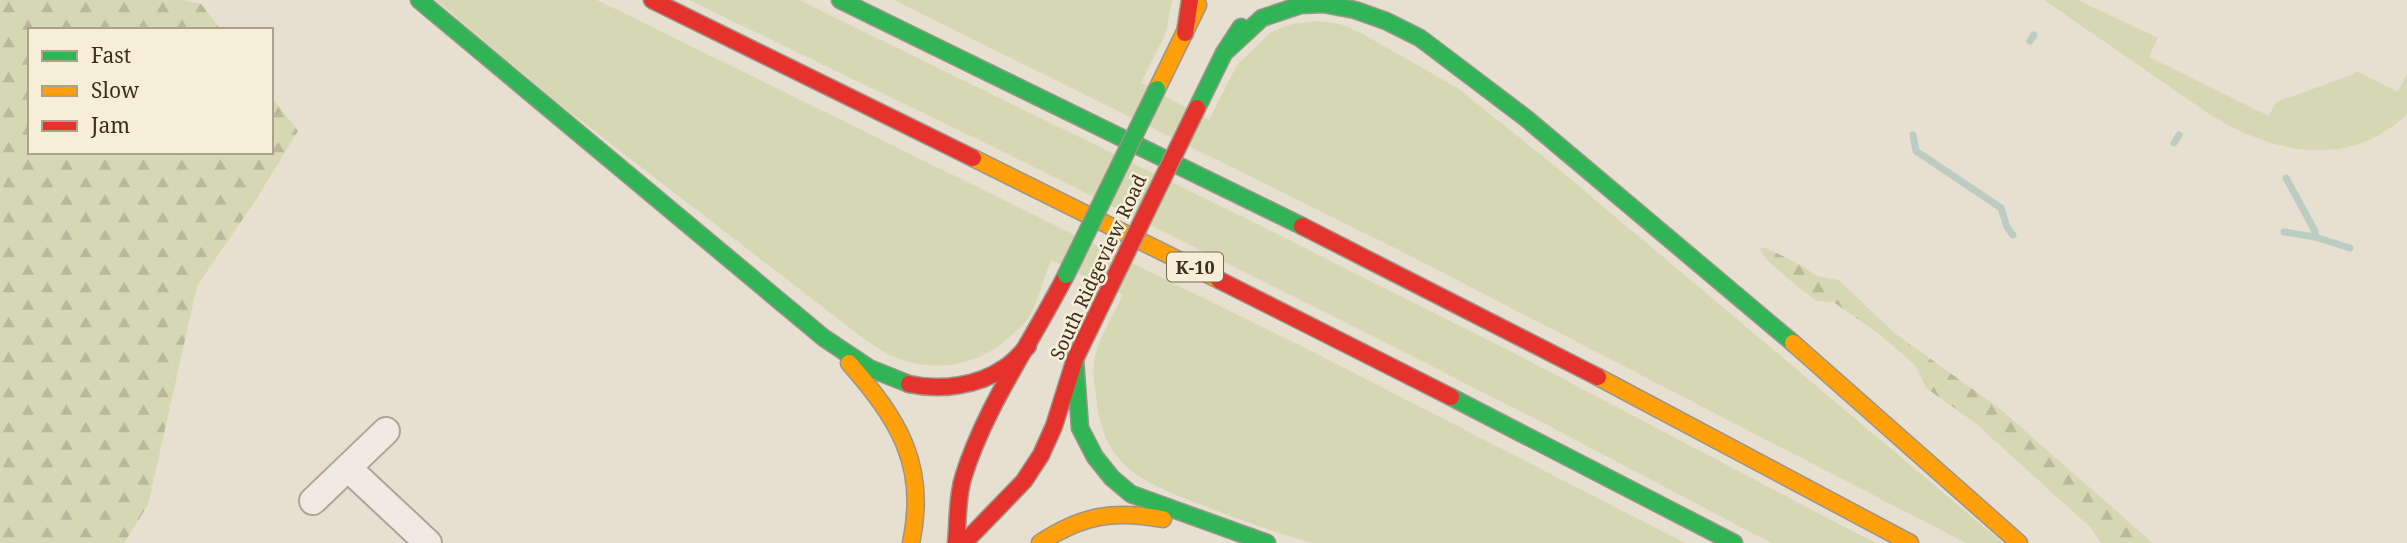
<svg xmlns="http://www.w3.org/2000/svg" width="2407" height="543" viewBox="0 0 2407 543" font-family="'Noto Serif',serif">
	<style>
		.green { fill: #d6d7b3 }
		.forest { fill: url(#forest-firs) }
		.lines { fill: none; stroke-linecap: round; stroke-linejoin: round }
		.stream { stroke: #bcccc2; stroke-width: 7 }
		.street-casing { stroke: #ada599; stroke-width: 30 }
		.fast-casing { stroke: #9c958a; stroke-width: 19 }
		.slow-casing { stroke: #9c958a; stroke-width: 19 }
		.jam-casing { stroke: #9c958a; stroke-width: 19 }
		.street { stroke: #efebe3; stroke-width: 26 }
		.fast { stroke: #30b455; stroke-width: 16 }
		.slow { stroke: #ff9f0a; stroke-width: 16 }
		.jam { stroke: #e5322d; stroke-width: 16 }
		.fast-bridge-casing { stroke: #9c958a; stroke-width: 19; stroke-linecap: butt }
		.jam-bridge-casing { stroke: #9c958a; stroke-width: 19; stroke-linecap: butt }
		.fast-bridge { stroke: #30b455; stroke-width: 16 }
		.jam-bridge { stroke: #e5322d; stroke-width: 16 }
		.labels { text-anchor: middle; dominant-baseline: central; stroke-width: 5; stroke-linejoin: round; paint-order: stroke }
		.shield { fill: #f7eed8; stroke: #756857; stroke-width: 2 }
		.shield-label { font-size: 18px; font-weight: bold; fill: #3d2e20 }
		.street-label { font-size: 19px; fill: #3d2e20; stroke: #f7eed8 }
	</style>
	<defs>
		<pattern id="forest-firs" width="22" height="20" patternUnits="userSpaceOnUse" patternTransform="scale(1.75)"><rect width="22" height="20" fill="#d6d7b3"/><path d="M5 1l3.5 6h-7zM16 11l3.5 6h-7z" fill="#b9b99a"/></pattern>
	</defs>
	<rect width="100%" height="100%" fill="#e7e0d1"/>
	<g class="green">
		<path d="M436 0H597L1313 352 1685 543H1313C1279 534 1246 522 1212 509 1149 484 1102 472 1096 395 1095 385 1092 373 1094 363 1097 340 1113 316 1123 295L1051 260C1044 278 1039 298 1030 315 1025 324 1015 332 1007 339 974 369 926 374 886 353 877 348 868 341 859 335L558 103Z"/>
		<polygon points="689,0 799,0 1249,220 1514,353 1875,543 1771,543 1551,427 1333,316 977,139"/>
		<polygon points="894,0 1172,0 1166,33 1141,83 1209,120 1237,65 1271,32 1292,24 1318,21 1340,24 1361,33 1456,87 1555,166 2003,543 1966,543 1399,250"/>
		<path d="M2044 0H2078L2158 38 2149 57 2269 116 2276 102 2354 74 2356 71 2398 92 2407 74V114C2348 171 2272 153 2209 114Z"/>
	</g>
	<g class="forest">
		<polygon points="0,0 181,0 201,4 221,30 30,30 30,152 271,152 271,96 298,131 255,201 197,286 148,505 124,543 0,543"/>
		<polygon points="1764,247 1797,263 1817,276 1839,280 1893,332 1999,408 2153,543 2101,543 2090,527 1974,422 1926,388 1915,365 1878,333 1833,302 1817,301 1798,287 1767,260 1760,249"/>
	</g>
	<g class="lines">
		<g class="stream">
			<polyline points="2030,41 2034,35"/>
			<polyline points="1913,135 1916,151 2001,208 2007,227 2013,235"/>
			<polyline points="2174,143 2179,135"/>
			<polyline points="2286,178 2315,231 2315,237"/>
			<polyline points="2284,232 2315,237 2350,248"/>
		</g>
		<g class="street-casing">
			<g id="street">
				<polyline points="349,469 428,543"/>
				<polyline points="313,501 386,431"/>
			</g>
		</g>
		<g class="fast-casing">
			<g id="fast">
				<polyline points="419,0 824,338 869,368 909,384"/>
				<polyline points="840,0 1302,226"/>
				<polyline points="1224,53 1262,18 1301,5 1323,4 1355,10 1386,21 1420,38 1527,119 1793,343"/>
				<polyline points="1197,108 1224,53 1241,27"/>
				<polyline points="1075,359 1080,428 1095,457 1112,478 1131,494 1267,543"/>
				<polyline points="1451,397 1734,543"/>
			</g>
		</g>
		<g class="slow-casing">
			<g id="slow">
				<polyline points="1157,89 1198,5"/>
				<polyline points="973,158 1219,280"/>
				<polyline points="1793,343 2019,543"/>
				<path d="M849 363C898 419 928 465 911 543"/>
				<polyline points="1598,377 1910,543"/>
				<path d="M1040 543C1082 515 1114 510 1163 519"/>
			</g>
		</g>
		<g class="jam-casing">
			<g id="jam">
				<polyline points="652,0 973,158"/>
				<polyline points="1185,33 1190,0"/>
				<polyline points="1302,226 1598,377"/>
				<polyline points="1219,280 1451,397"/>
				<path d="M909 384C940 391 978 386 1004 368 1013 363 1020 354 1028 346"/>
				<path d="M956 543C958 522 957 498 963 478 985 406 1032 342 1066 275"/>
				<polyline points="964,543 1024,481 1041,455 1054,426 1075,359 1106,295"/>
			</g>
		</g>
		<use href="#street" class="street"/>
		<use href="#fast" class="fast"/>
		<use href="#slow" class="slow"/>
		<use href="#jam" class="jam"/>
		<g class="fast-bridge-casing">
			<polyline id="fast-bridge" points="1066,275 1157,89"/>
		</g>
		<g class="jam-bridge-casing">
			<polyline id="jam-bridge" points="1106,295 1197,108"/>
		</g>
		<use href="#fast-bridge" class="fast-bridge"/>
		<use href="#jam-bridge" class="jam-bridge"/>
	</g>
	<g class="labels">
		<rect class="shield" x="1167" y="252.5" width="56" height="29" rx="5"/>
		<g class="shield-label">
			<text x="1195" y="267">K-10</text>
		</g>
		<g class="street-label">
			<text transform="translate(1098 267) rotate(-65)">South Ridgeview Road</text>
		</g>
	</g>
	<rect x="28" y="28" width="245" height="126" fill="#f7eed8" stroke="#ada18e" stroke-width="2"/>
	<rect x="42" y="51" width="35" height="10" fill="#30b455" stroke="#ada18e" stroke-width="2"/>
	<text x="91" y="63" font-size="21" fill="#3d2e20">Fast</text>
	<rect x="42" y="86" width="35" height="10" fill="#ff9f0a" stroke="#ada18e" stroke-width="2"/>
	<text x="91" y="98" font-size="21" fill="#3d2e20">Slow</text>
	<rect x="42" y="121" width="35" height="10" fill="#e5322d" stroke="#ada18e" stroke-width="2"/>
	<text x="91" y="133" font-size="21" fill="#3d2e20">Jam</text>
</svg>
